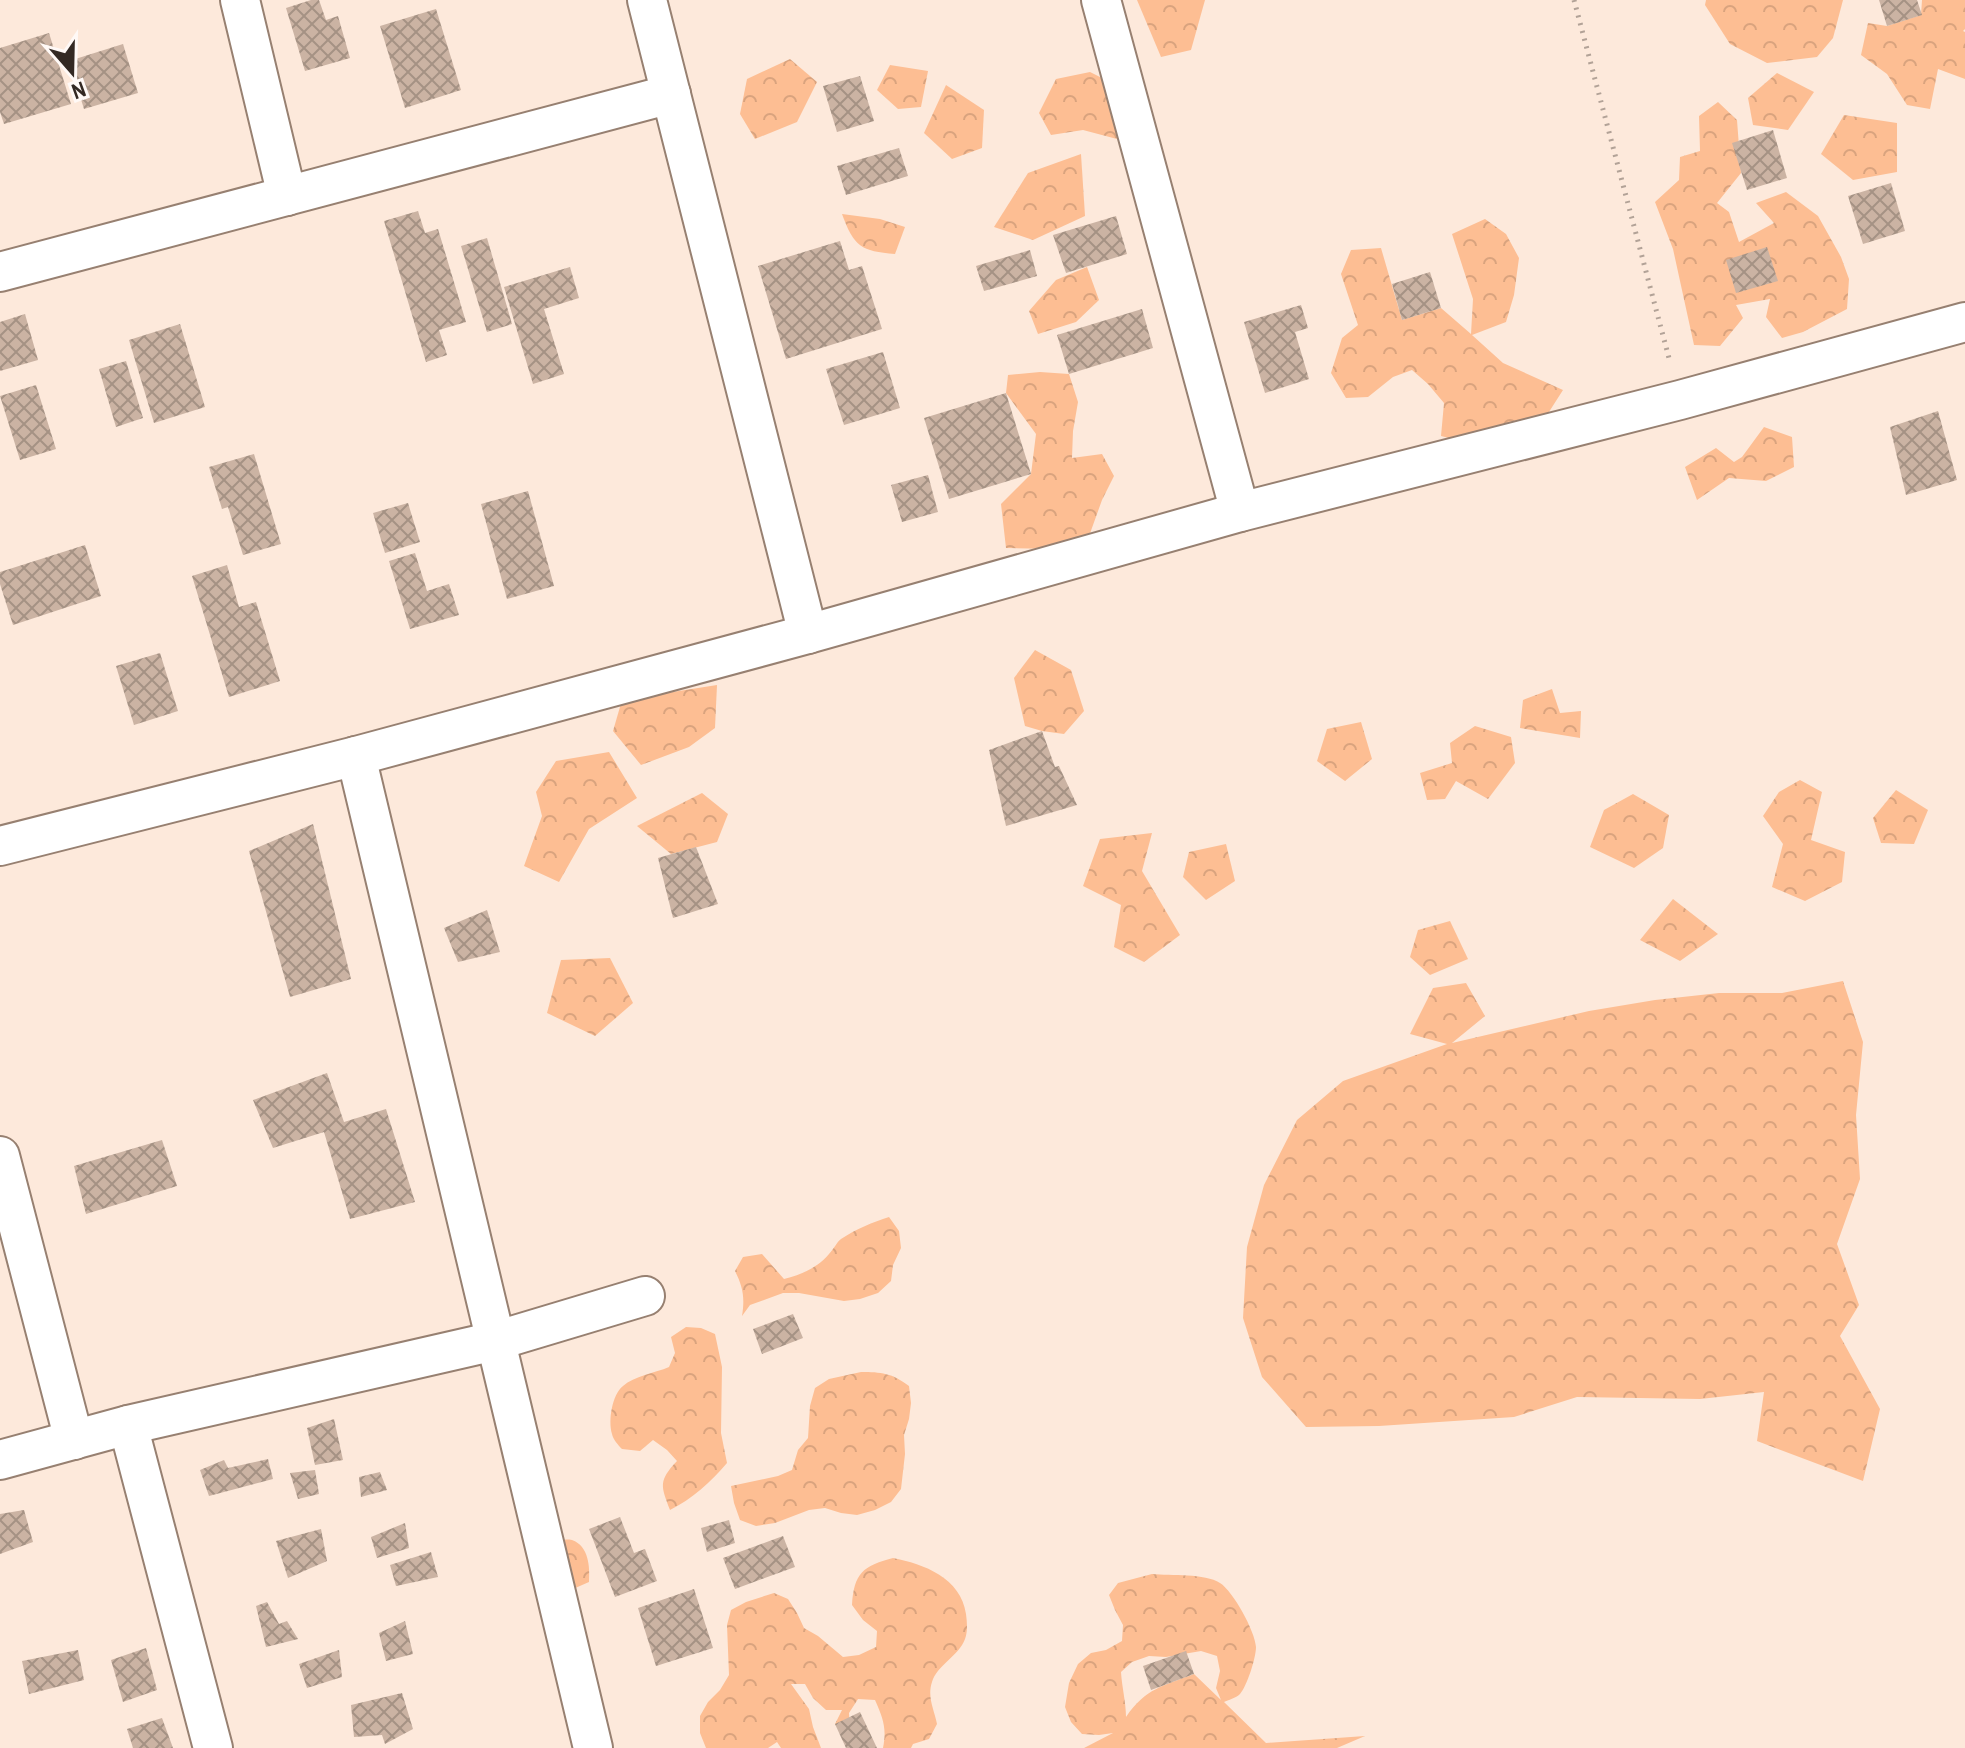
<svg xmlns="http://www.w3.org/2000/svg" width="1965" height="1748" viewBox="0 0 1965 1748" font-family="'Archivo Narrow',sans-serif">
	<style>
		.forest { fill: url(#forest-crowns); fill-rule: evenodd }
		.building { fill: url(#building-cross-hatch) }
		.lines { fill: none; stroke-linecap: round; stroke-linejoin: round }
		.minor-casing { stroke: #978071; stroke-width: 42 }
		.path { stroke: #b2a297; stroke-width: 5; stroke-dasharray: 2 6; stroke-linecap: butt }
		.minor { stroke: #fff; stroke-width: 38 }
	</style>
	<defs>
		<pattern id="forest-crowns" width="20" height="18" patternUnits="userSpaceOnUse" patternTransform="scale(2)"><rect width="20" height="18" fill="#fdbe93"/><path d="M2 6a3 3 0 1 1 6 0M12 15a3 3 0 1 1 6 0" fill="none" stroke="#d9a37e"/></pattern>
		<pattern id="building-cross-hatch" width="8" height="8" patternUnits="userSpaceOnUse" patternTransform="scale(2)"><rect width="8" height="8" fill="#cbb3a3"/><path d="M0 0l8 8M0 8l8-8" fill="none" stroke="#a59284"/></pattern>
	</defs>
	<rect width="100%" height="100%" fill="#fde9db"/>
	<g class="forest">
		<polygon points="1137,0 1205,0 1191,50 1161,57"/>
		<polygon points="1706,0 1843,0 1833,38 1817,57 1767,63 1730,44 1705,5"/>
		<polygon points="1922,0 1965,0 1965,29 1963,31 1965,32 1965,79 1938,69 1930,109 1907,105 1887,74 1861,55 1868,23 1887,26 1921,15"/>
		<polygon points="790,59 817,82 797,122 755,139 740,114 747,79"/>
		<polygon points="890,65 928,71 921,107 898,109 877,90"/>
		<polygon points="1090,72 1126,90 1135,126 1117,139 1083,130 1051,135 1039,113 1056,79"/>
		<polygon points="1777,73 1814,92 1788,130 1753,125 1748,98"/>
		<polygon points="946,85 984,110 982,148 952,159 924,133"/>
		<polygon points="1718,102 1737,120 1741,173 1717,203 1729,212 1739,242 1774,223 1756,203 1786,192 1818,216 1841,257 1849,279 1847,309 1803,332 1782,338 1766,317 1770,299 1736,305 1743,318 1720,346 1694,345 1673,249 1655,202 1679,180 1680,157 1700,151 1699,116"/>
		<polygon points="1844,115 1897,123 1897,172 1853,180 1821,154"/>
		<polygon points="1081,154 1085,216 1033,240 994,227 1028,173"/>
		<path d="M842 214 880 219 905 227 895 254C861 251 854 247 842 214Z"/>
		<polygon points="1485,219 1506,234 1519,258 1514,295 1506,322 1472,335 1503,363 1563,390 1540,426 1469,443 1441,436 1444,403 1428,384 1412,370 1393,377 1368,397 1346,398 1331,373 1342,338 1358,325 1341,274 1351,250 1381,248 1402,320 1441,308 1471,334 1473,299 1452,234"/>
		<polygon points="1087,267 1099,300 1076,322 1038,334 1029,311 1056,280"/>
		<polygon points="1040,372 1069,374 1078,402 1073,431 1072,458 1102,454 1114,476 1102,500 1088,539 1053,549 1006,548 1001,504 1031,474 1036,434 1006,393 1008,375"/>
		<polygon points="1764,427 1792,437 1794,467 1766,481 1729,478 1697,500 1685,467 1716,448 1734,462 1742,457"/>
		<polygon points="1035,650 1071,670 1084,711 1064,734 1042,731 1025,726 1014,678"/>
		<polygon points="717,685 715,728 689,747 641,765 613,731 622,700"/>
		<polygon points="1552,689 1560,713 1581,711 1580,738 1520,728 1523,700"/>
		<polygon points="1361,722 1372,759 1345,781 1317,761 1327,729"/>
		<polygon points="1475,726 1511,737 1515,763 1488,799 1456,781 1445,799 1427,800 1420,773 1452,763 1450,743"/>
		<polygon points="609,752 637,798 589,829 559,882 524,866 542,816 536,792 556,761"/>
		<polygon points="1800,780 1822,792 1811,840 1845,852 1842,882 1805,901 1772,887 1783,844 1763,816 1779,792"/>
		<polygon points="1896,790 1928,810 1914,844 1881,843 1873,818"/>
		<polygon points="702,793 728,814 717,842 671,854 637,826"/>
		<polygon points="1633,794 1669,815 1663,848 1634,868 1590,847 1604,810"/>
		<polygon points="1152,833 1142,871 1180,935 1144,962 1114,947 1121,905 1083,886 1100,839"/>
		<polygon points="1226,844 1235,881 1206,900 1183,877 1189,852"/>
		<polygon points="1673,899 1718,934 1680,961 1640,940"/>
		<polygon points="1450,921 1468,959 1430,975 1410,957 1418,930"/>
		<polygon points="610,958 633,1003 595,1036 547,1013 561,960"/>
		<polygon points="1843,981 1863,1042 1856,1115 1860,1179 1837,1244 1859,1305 1840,1336 1880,1409 1863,1481 1757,1441 1764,1392 1700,1399 1577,1397 1514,1417 1379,1426 1306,1427 1262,1377 1243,1318 1247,1247 1264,1185 1297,1120 1343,1081 1447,1044 1410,1034 1433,988 1466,983 1485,1016 1452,1043 1589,1011 1655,1000 1719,993 1782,993"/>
		<path d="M889 1217 899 1231 901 1248 893 1265 891 1281 878 1293 860 1299 844 1301 799 1293H783L750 1305 742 1316C745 1298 743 1287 735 1271L743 1257 762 1254 784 1279C801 1275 817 1268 829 1254 834 1249 836 1243 841 1239 856 1229 873 1222 889 1217Z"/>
		<path d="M686 1327 701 1328 715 1334 722 1367 721 1433 727 1463C711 1482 692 1499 670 1510 661 1486 658 1481 677 1461L667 1450 653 1440 640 1451 622 1449C618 1445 613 1439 612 1434 608 1420 612 1395 623 1386 634 1376 655 1373 669 1367L675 1353 671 1337Z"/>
		<path d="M861 1372C881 1372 892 1373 909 1386L911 1403 909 1419 904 1435 905 1454 901 1489 891 1502 875 1510 857 1515 841 1513 825 1508 809 1510 775 1523 756 1526 740 1520 734 1503 731 1486 778 1476 792 1470 798 1450 808 1438 810 1406 815 1388 829 1379Z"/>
		<path d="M557 1540C562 1540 567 1539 572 1540 589 1546 590 1567 589 1582L573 1589Z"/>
		<path d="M893 1558C924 1564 961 1578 966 1614 967 1622 968 1631 965 1639 959 1656 937 1665 932 1682 927 1697 934 1709 937 1724L929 1739 913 1744 911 1748H883C887 1728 883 1718 875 1700L858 1699 849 1713 850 1731 835 1724 842 1710H826L813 1698 805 1684H791L809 1709 813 1727 821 1748H781L777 1742 768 1748H706L700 1733V1716L708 1702 720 1690 729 1675 727 1625 731 1610 746 1602 774 1593 788 1599 797 1613 804 1628 818 1636 843 1657 859 1655 876 1647 877 1631 863 1620 852 1605C854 1573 863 1566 893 1558Z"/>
		<path d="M1152 1574C1171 1576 1205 1573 1220 1583 1233 1591 1255 1631 1256 1647 1256 1658 1247 1686 1240 1694 1236 1698 1228 1700 1224 1702L1266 1743 1365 1736 1337 1748H1084L1113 1733 1099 1735 1082 1734 1071 1722 1065 1707 1069 1683 1078 1664 1091 1653 1106 1650 1122 1641 1123 1625 1115 1610 1109 1595 1118 1583ZM1201 1651 1217 1656 1220 1671 1216 1688 1221 1700 1194 1674C1163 1686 1146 1688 1126 1717 1126 1702 1122 1688 1121 1672L1132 1662 1149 1656 1166 1657Z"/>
	</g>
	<g class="building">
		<polygon points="311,0 319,0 326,20 338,16 350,58 305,71 286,8"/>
		<polygon points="1879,0 1917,0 1922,15 1887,26"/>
		<polygon points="436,9 461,90 405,108 380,26"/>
		<polygon points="49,33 71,104 4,124 0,112 0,48"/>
		<polygon points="123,44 138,93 84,109 69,61"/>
		<polygon points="860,76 874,121 837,132 823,86"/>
		<polygon points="1773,130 1787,178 1747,190 1732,143"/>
		<polygon points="899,148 908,176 846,195 837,166"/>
		<polygon points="1891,183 1905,231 1863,244 1848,196"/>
		<polygon points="418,211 425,233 438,229 466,322 439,330 447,355 426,362 384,221"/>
		<polygon points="1116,216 1127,254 1066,273 1053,235"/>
		<polygon points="487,238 512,324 487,332 461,246"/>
		<polygon points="840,241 849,270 862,266 882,329 786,359 758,266"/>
		<polygon points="1767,247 1778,281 1736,293 1726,260"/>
		<polygon points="1030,250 1037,276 984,291 976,266"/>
		<polygon points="570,267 579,298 544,309 564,374 533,384 504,287"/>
		<polygon points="1430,272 1441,308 1402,320 1392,284"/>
		<polygon points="1301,305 1308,328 1295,332 1309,379 1265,393 1244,322"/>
		<polygon points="1142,309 1153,348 1069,374 1057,335"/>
		<polygon points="25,314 38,360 0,371 0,322"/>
		<polygon points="180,324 205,407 154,423 129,340"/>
		<polygon points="883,352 900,408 844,425 826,369"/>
		<polygon points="126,361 143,418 116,427 99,369"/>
		<polygon points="36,385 56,449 20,460 0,396"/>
		<polygon points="1006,393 1031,474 949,499 924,418"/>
		<polygon points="1938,411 1957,480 1906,495 1890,427"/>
		<polygon points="254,454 281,544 243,555 228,507 222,509 209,467"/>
		<polygon points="928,475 938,512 902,522 891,485"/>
		<polygon points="528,491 554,586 507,599 481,504"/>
		<polygon points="408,503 420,542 385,553 373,513"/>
		<polygon points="85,545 101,596 13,625 0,584 0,572"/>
		<polygon points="415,553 427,591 449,584 459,615 410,629 389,561"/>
		<polygon points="227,565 239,607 256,602 280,681 229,697 192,576"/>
		<polygon points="160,653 178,711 134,725 116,666"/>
		<polygon points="1042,731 1055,767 1059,766 1077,805 1006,826 989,750"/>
		<polygon points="313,824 351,979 290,997 249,851"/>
		<polygon points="696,847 718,904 673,918 658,858"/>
		<polygon points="487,910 500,952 458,962 444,928"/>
		<polygon points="327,1073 344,1122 386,1109 415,1202 350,1219 324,1132 273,1148 253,1100"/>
		<polygon points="162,1140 177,1186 86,1214 74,1166"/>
		<polygon points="793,1314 803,1338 762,1354 753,1329"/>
		<polygon points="334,1419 343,1460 315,1465 307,1428"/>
		<polygon points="268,1459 273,1479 209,1496 200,1470 224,1460 228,1468"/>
		<polygon points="315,1470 319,1494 298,1499 290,1473"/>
		<polygon points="380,1472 387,1490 361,1497 359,1477"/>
		<polygon points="24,1510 33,1542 0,1554 0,1514"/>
		<polygon points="620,1517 634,1553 645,1549 657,1581 615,1597 589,1529"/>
		<polygon points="729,1520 735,1543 707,1552 701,1528"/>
		<polygon points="405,1523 409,1548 377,1558 371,1537"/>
		<polygon points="321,1529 327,1561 288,1578 276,1541"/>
		<polygon points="783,1536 795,1567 735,1589 723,1558"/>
		<polygon points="431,1552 438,1577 396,1586 390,1565"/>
		<polygon points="694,1589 713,1648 656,1666 638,1608"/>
		<polygon points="267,1602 279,1624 287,1621 298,1639 266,1647 256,1606"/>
		<polygon points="405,1621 413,1654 386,1661 379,1633"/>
		<polygon points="146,1648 157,1690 123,1702 111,1660"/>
		<polygon points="78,1650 84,1680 29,1694 22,1661"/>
		<polygon points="339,1650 342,1677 307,1688 299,1664"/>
		<polygon points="1186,1651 1194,1674 1151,1690 1143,1666"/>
		<polygon points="402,1693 413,1729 385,1744 382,1735 354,1737 351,1705"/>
		<polygon points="860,1712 877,1748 846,1748 835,1724"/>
		<polygon points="162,1718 173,1748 133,1748 127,1729"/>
	</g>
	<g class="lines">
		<g class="minor-casing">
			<g id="minor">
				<polyline points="240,0 287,196"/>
				<polyline points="647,0 808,634"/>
				<polyline points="1101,0 1240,512"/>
				<polyline points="0,272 671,94"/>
				<polyline points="356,756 593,1748"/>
				<polyline points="0,846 356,756 808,634 1240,512 1680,400 1965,322"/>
				<polyline points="0,1156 74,1440"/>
				<polyline points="128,1425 213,1748"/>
				<polyline points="0,1460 128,1425 495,1341 645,1296"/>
			</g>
		</g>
		<polyline class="path" points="1574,0 1670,362"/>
		<use href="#minor" class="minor"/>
	</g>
	<g transform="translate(72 72) rotate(160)" stroke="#fff9f6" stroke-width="6" paint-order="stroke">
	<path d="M0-6L14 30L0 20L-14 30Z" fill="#332923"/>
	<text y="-12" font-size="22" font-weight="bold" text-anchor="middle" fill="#332923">N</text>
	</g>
</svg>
